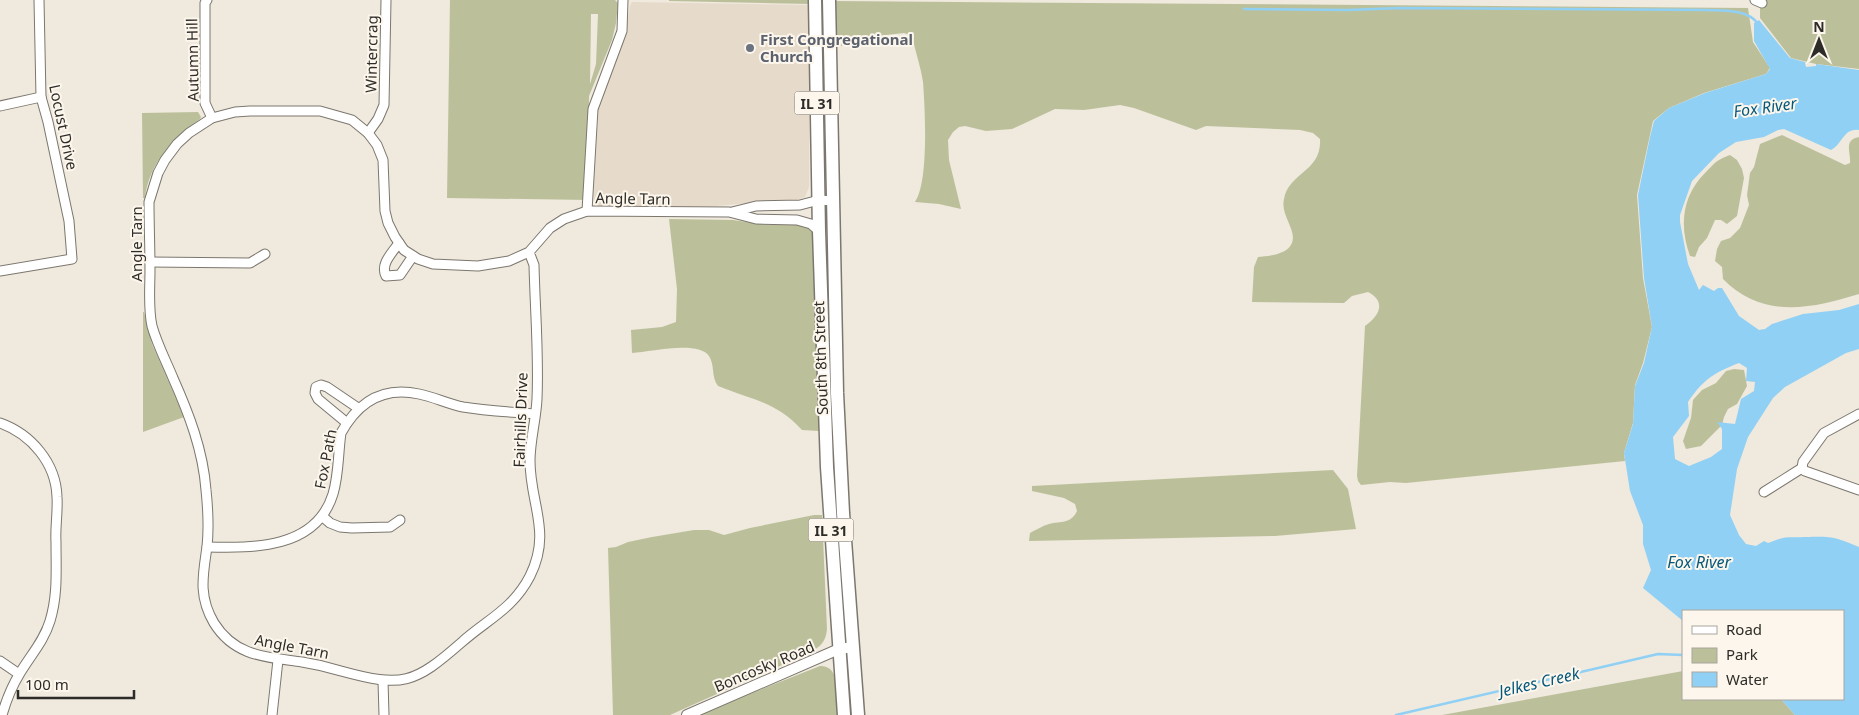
<svg xmlns="http://www.w3.org/2000/svg" width="1859" height="715" viewBox="0 0 1859 715" font-family="'Noto Sans',sans-serif">
	<style>
		.built { fill: #e6dbca }
		.green { fill: #bcc09a; fill-rule: evenodd }
		.water { fill: #90d0f5; fill-rule: evenodd }
		.lines { fill: none; stroke-linecap: round; stroke-linejoin: round }
		.stream { stroke: #90d0f5; stroke-width: 2.5 }
		.minor-casing { stroke: #7c776e; stroke-width: 11 }
		.tertiary-casing { stroke: #7c776e; stroke-width: 12 }
		.primary-casing { stroke: #7c776e; stroke-width: 15 }
		.minor { stroke: #fff; stroke-width: 9 }
		.tertiary { stroke: #fff; stroke-width: 10 }
		.primary { stroke: #fff; stroke-width: 12 }
		.worship-dot { fill: #6b7280; stroke: #fcf6ec; stroke-width: 2 }
		.labels { text-anchor: middle; dominant-baseline: central; stroke-width: 4; stroke-linejoin: round; paint-order: stroke }
		.shield { fill: #fcf6ec; stroke: #6c6963; stroke-width: 1 }
		.shield-label { font-size: 14px; font-weight: bold; fill: #2e2c28 }
		.worship-label { font-size: 15px; font-weight: bold; fill: #5b616d; stroke: #fcf6ec; text-anchor: start }
		.street-label { font-size: 15px; fill: #2e2c28; stroke: #fcf6ec }
		.water-label { font-size: 16px; font-style: italic; fill: #05587c; stroke: #fcf6ec }
	</style>
	<rect width="100%" height="100%" fill="#efe9de"/>
	<polygon class="built" points="632,2 810,5 809,187 805,197 796,200 771,201 715,206 606,207 597,205 594,201 594,136 598,126 598,107 621,46 627,23 630,6"/>
	<g class="green">
		<path d="M450 0H615L618 3 616 23 612 40 589 96 588 200 447 198ZM591 14H598L596 64 590 84Z"/>
		<polygon points="669,0 810,0 810,4 669,1"/>
		<polygon points="1760,0 1859,0 1859,69 1816,64 1791,58 1760,18"/>
		<path d="M834 1 1748 8 1753 42 1770 68 1766 74 1704 93 1669 108 1653 121 1637 195 1643 278 1652 327 1643 363 1635 385 1633 423 1624 453 1625 461 1406 483 1390 482 1361 485 1358 481 1357 476 1365 326C1379 316 1387 302 1368 292L1352 296 1344 303 1252 302 1254 267 1258 257C1268 256 1287 255 1292 243 1297 230 1280 215 1284 199 1289 172 1322 172 1320 139L1313 133 1300 130 1206 126 1196 130 1134 108 1120 105 1084 110 1055 109 1012 129 986 131 965 126 959 127 953 132 948 140 949 160 961 209 939 204 915 202C929 182 925 108 923 82 921 68 916 54 913 40L910 35 904 33 868 37 835 48Z"/>
		<path d="M198 112 201 117 200 119C173 139 149 163 145 198H143L142 113Z"/>
		<path d="M1782 135 1845 165 1850 163C1851 152 1843 140 1859 137V294C1811 309 1762 319 1723 279L1722 267 1715 261 1717 249 1721 241 1730 238 1740 228 1749 205 1747 195 1750 173 1754 167 1760 144Z"/>
		<path d="M1730 155 1737 160 1742 169 1744 178 1737 216 1727 224 1721 220H1715L1707 238 1699 247 1695 257 1690 256C1679 226 1682 196 1705 173 1717 161 1715 161 1730 155Z"/>
		<path d="M669 219 733 220 768 225H802L810 229 815 238 819 431 802 430C775 401 752 400 718 386 711 377 715 365 709 356 698 340 650 352 632 353L631 330 662 327 676 322 677 289Z"/>
		<polygon points="143,312 144,312 152,344 184,417 143,432"/>
		<polygon points="1734,369 1744,370 1747,386 1737,404 1728,409 1724,417 1722,425 1701,446 1686,449 1683,441 1691,418 1693,400 1702,390 1716,383 1726,371"/>
		<path d="M1333 470 1348 489 1356 529 1275 536 1029 541 1030 533C1036 530 1042 526 1049 524 1061 521 1071 524 1077 511L1075 504 1064 498 1032 491V486Z"/>
		<path d="M814 515H822L827 629C826 642 820 647 809 653L670 715H613L608 548 616 547 628 542 652 537 694 530H709L724 535 750 528Z"/>
		<path d="M820 666C842 665 837 700 838 715H696Z"/>
		<polygon points="1683,671 1683,699 1781,699 1795,715 1442,715"/>
	</g>
	<path class="water" d="M1759 20 1790 58 1805 62 1806 67 1816 66V64L1859 70V130C1843 128 1843 144 1831 150L1784 129 1778 130 1764 137 1736 142 1719 153 1692 181 1680 215V222L1688 264 1699 290 1703 285 1714 291 1718 288H1722L1739 316 1759 330 1765 329 1772 324 1803 314 1839 310 1859 304V349L1846 353 1785 387 1773 398 1748 437 1737 469 1730 515 1739 535 1746 544 1756 546 1764 541 1768 543C1787 535 1787 538 1806 537 1832 536 1835 537 1859 547V715H1795L1781 699H1843V611H1683V621L1643 588 1651 570 1643 544V525L1630 491 1624 453 1633 424 1635 386 1644 363 1652 327 1644 278 1638 195 1650 137 1654 121 1669 108 1705 93 1766 74 1770 69 1754 41V23ZM1739 363 1747 368 1746 381 1755 382 1754 391 1741 399 1735 424 1717 422 1722 429V449L1711 457 1689 466 1675 459 1673 437 1689 416 1688 402C1703 380 1713 373 1739 363Z"/>
	<g class="lines">
		<g class="stream">
			<path d="M1244 9 1348 10 1399 8 1707 10C1724 11 1748 9 1758 24"/>
			<polyline points="1396,715 1658,654 1683,655"/>
		</g>
		<g class="minor-casing">
			<g id="minor">
				<polyline points="207,0 205,3 205,103 212,118"/>
				<polyline points="1755,0 1762,3"/>
				<polyline points="0,106 41,97"/>
				<polyline points="368,133 378,119 384,105 386,0"/>
				<polyline points="587,211 593,109 622,31 623,0"/>
				<polyline points="732,212 756,206 800,205 819,200 833,201"/>
				<path d="M399 243C392 253 380 264 386 276L400 275 413 256"/>
				<path d="M529 252 534 265C535 309 539 355 537 399 536 420 530 440 530 461 530 504 552 532 530 576 513 609 488 619 462 642 414 684 403 688 341 671 328 667 315 664 302 662 267 657 235 657 214 623 198 596 203 575 207 547 209 528 208 509 206 490 203 450 189 414 173 378 166 361 157 344 152 326 148 308 150 288 150 270 150 247 149 225 149 202L158 173 165 160 177 144 189 133 212 118 235 112 250 111H320L352 120 368 133 377 145 383 160 385 211 388 223 395 237 404 250 418 259 433 264 478 266 509 261 529 252 550 228 564 219 587 211 729 212 756 219 797 220 811 224 819 231"/>
				<polyline points="150,262 250,263 265,254"/>
				<polyline points="0,271 72,259 69,221 48,122 41,97 39,0"/>
				<path d="M0 423C31 434 56 463 57 497 58 512 55 527 56 542 56 569 58 595 50 621 44 641 30 656 20 673 12 686 6 701 2 715"/>
				<polyline points="347,423 318,399 315,393 316,387 321,385 327,387 358,408"/>
				<polyline points="1802,468 1803,462 1824,433 1859,414"/>
				<polyline points="1802,468 1805,471 1859,490"/>
				<polyline points="1764,492 1802,468"/>
				<polyline points="322,516 330,523 340,527 352,528 390,527 400,520"/>
				<path d="M207 547C254 548 316 549 333 494 339 474 338 453 341 433 358 402 383 386 419 394 434 397 448 404 463 407 487 411 511 412 535 414"/>
				<polyline points="0,661 19,674"/>
				<polyline points="383,681 384,715"/>
				<polyline points="272,715 278,660"/>
			</g>
		</g>
		<g class="tertiary-casing">
			<polyline id="tertiary" points="687,715 839,649 853,647"/>
		</g>
		<g class="primary-casing">
			<g id="primary">
				<polyline points="815,0 819,231 827,467 844,715"/>
				<polyline points="829,0 837,393 843,513 858,715"/>
			</g>
		</g>
		<use href="#minor" class="minor"/>
		<use href="#tertiary" class="tertiary"/>
		<use href="#primary" class="primary"/>
	</g>
	<circle class="worship-dot" cx="750" cy="48" r="5"/>
	<g class="labels">
		<g class="shield">
			<rect x="794.5" y="91.5" width="45" height="23" rx="4"/>
			<rect x="808.5" y="518.5" width="45" height="23" rx="4"/>
		</g>
		<g class="shield-label">
			<text x="817" y="103">IL 31</text>
			<text x="831" y="530">IL 31</text>
		</g>
		<g class="worship-label">
			<text x="760" y="39">First Congregational<tspan x="760" dy="17">Church</tspan></text>
		</g>
		<g class="street-label">
			<text transform="translate(371 54) rotate(-89)">Wintercrag</text>
			<text transform="translate(192 60) rotate(-91)">Autumn Hill</text>
			<text transform="translate(64 127) rotate(78)">Locust Drive</text>
			<text transform="translate(633 198) rotate(1)">Angle Tarn</text>
			<text transform="translate(136 244) rotate(-90)">Angle Tarn</text>
			<text transform="translate(820 358) rotate(-92)">South 8th Street</text>
			<text transform="translate(520 420) rotate(-88)">Fairhills Drive</text>
			<text transform="translate(325 459) rotate(-79)">Fox Path</text>
			<text transform="translate(292 646) rotate(11)">Angle Tarn</text>
			<text transform="translate(764 666) rotate(-23)">Boncosky Road</text>
		</g>
		<g class="water-label">
			<text transform="translate(1765 107) rotate(-8)">Fox River</text>
			<text x="1699" y="562">Fox River</text>
			<text transform="translate(1539 682) rotate(-13)">Jelkes Creek</text>
		</g>
	</g>
	<rect x="1682" y="610" width="162" height="90" fill="#fcf6ec" stroke="#aaa59e"/>
	<rect x="1692" y="626" width="25" height="8" fill="#ffffff" stroke="#aaa59e"/>
	<text x="1726" y="635" font-size="15" fill="#2e2c28">Road</text>
	<rect x="1692" y="648" width="25" height="15" fill="#bcc09a" stroke="#aaa59e"/>
	<text x="1726" y="660" font-size="15" fill="#2e2c28">Park</text>
	<rect x="1692" y="672" width="25" height="15" fill="#90d0f5" stroke="#aaa59e"/>
	<text x="1726" y="685" font-size="15" fill="#2e2c28">Water</text>
	<g transform="translate(1819 40)" stroke="#fcf6ec" stroke-width="4" paint-order="stroke">
	<path d="M0-4L9 19L0 12L-9 19Z" fill="#2e2c28"/>
	<text y="-8" font-size="14" font-weight="bold" text-anchor="middle" fill="#2e2c28">N</text>
	</g>
	<path d="M18 690v8h116v-8" fill="none" stroke="#2e2c28" stroke-width="2.5"/>
	<text x="25" y="690" font-size="15" fill="#2e2c28" stroke="#fcf6ec" stroke-width="4" paint-order="stroke">100 m</text>
</svg>
